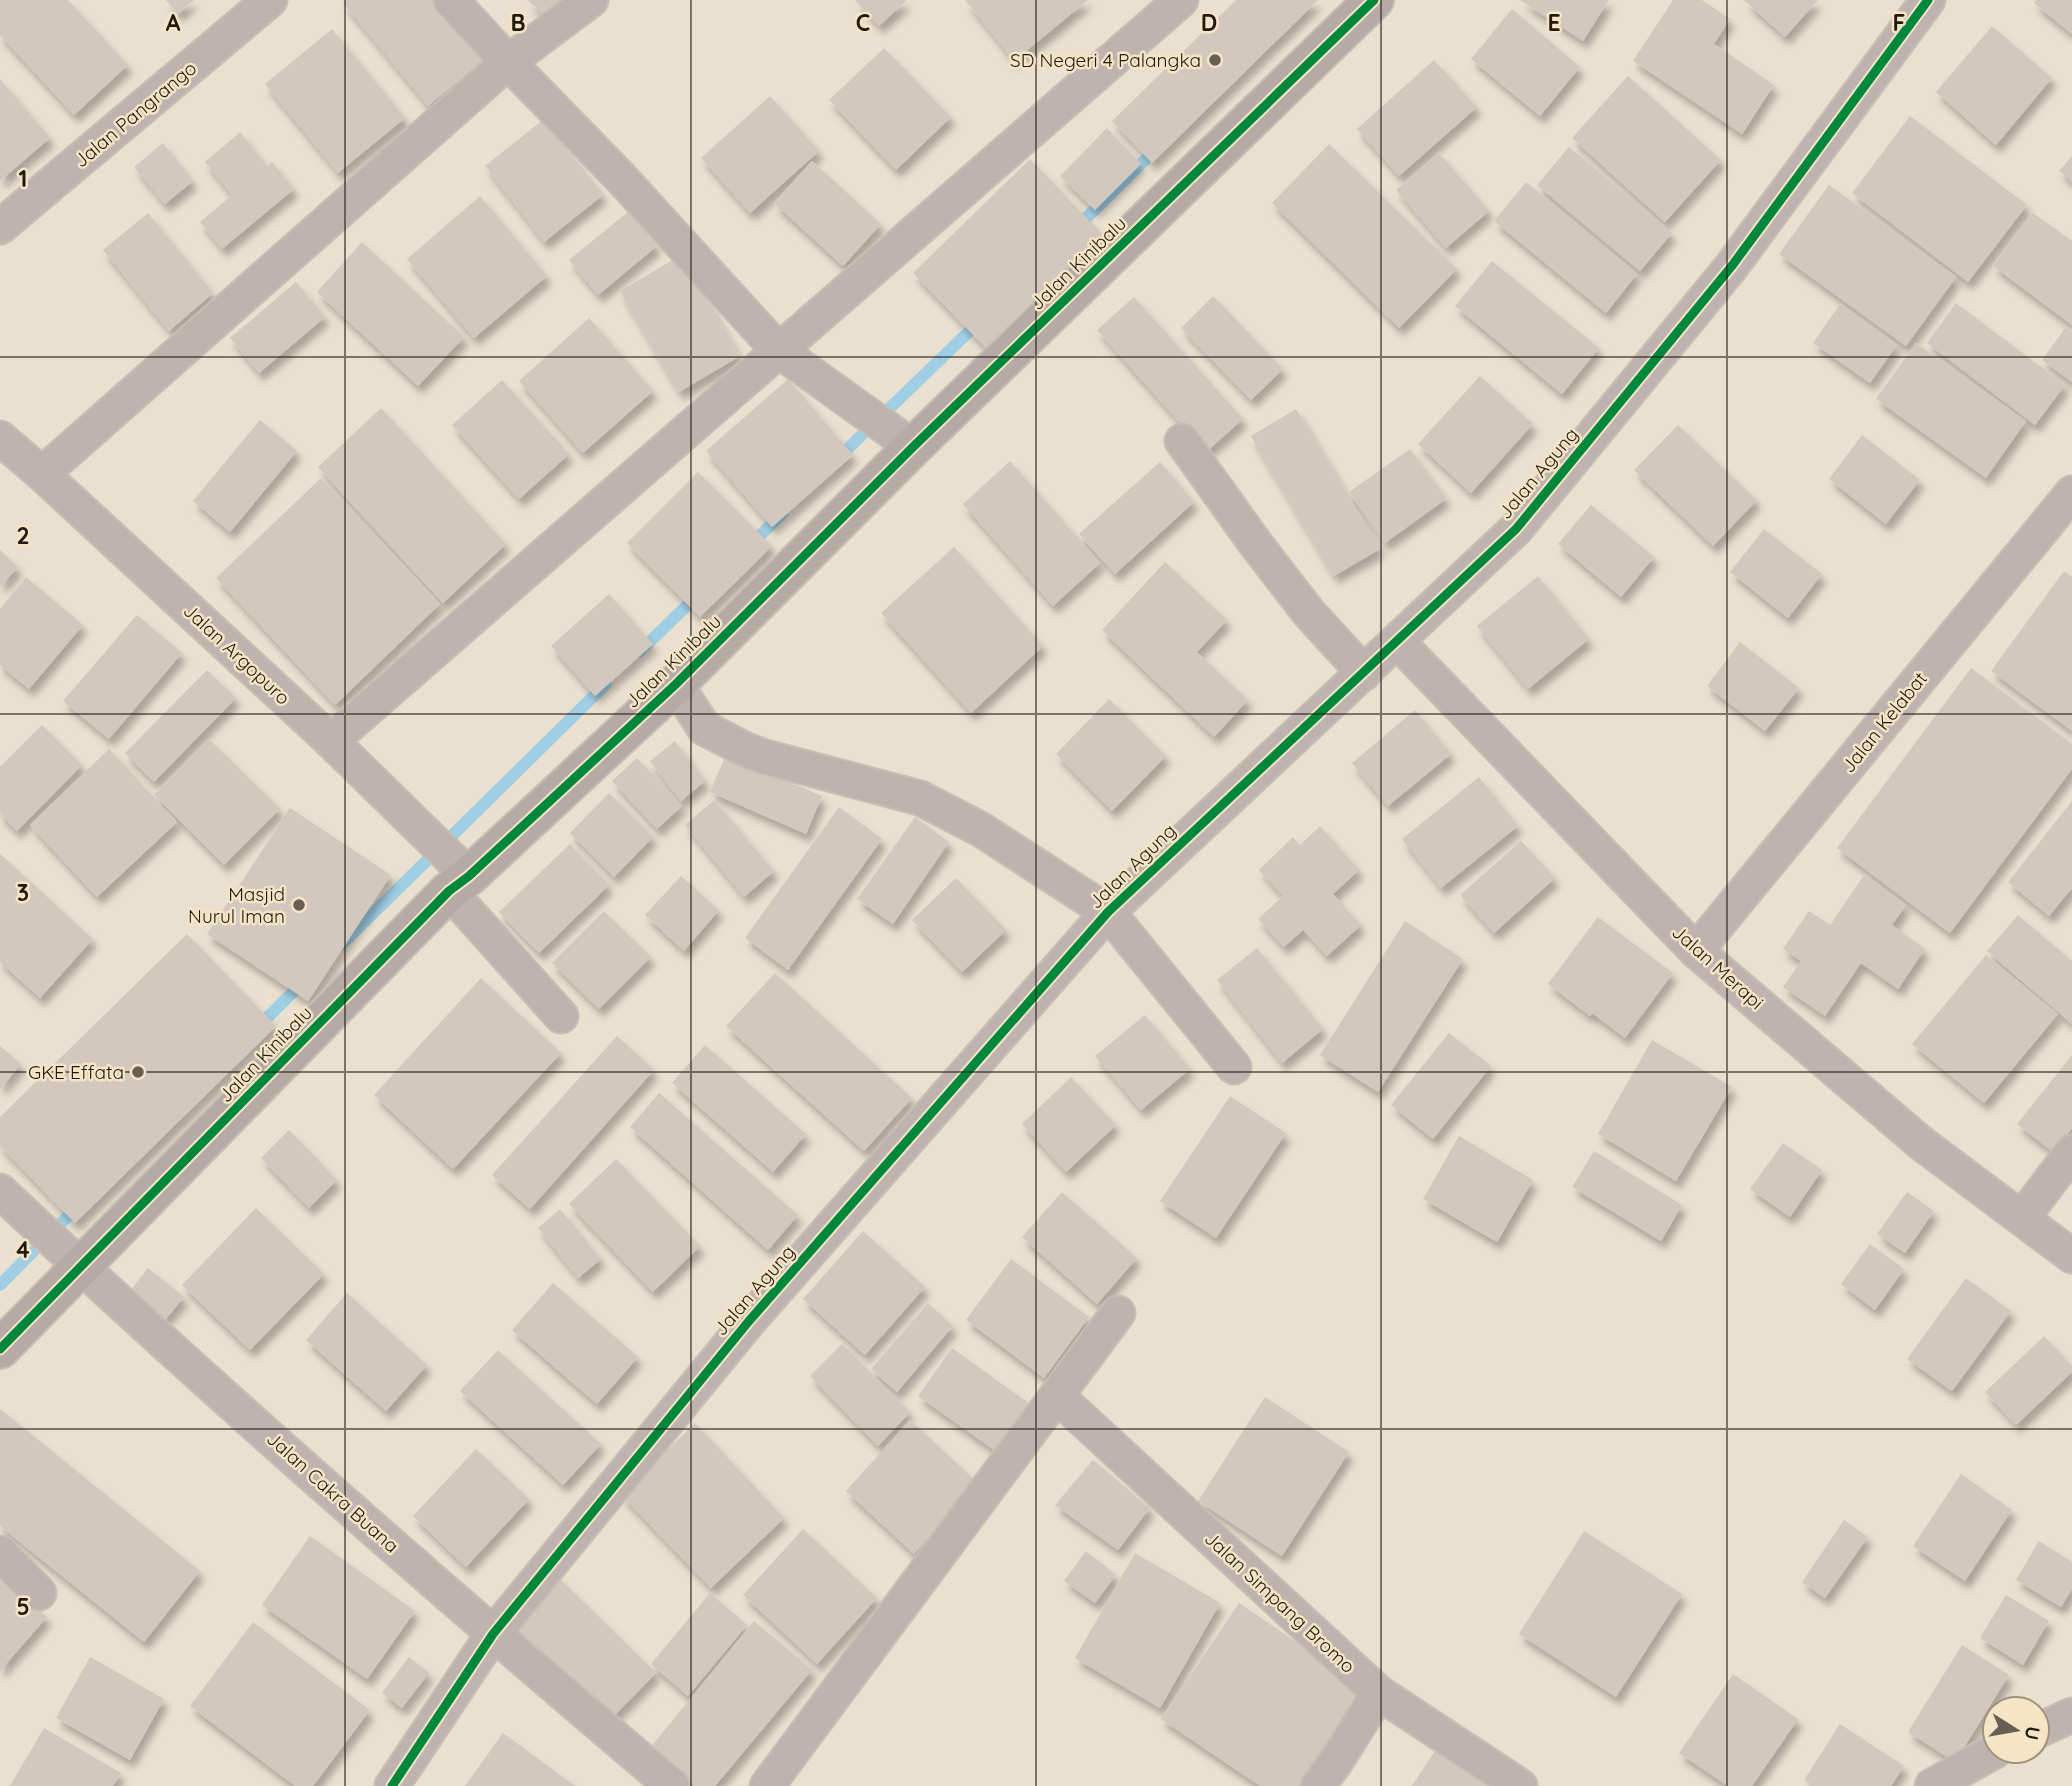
<svg xmlns="http://www.w3.org/2000/svg" width="2072" height="1786" viewBox="0 0 2072 1786" font-family="Quicksand,sans-serif">
	<style>
		.lines { fill: none; stroke-linecap: round; stroke-linejoin: round }
		.stream { stroke: #a0cee4; stroke-width: 12 }
		.building { fill: #d2c8bd; filter: url(#shadow) }
		.street-casing { stroke: #c7bfb4; stroke-width: 37 }
		.secondary-casing { stroke: #c7bfb4; stroke-width: 42 }
		.street { stroke: #bfb3b0; stroke-width: 33 }
		.secondary { stroke: #b6aaa6; stroke-width: 38 }
		.cycleway-casing { stroke: #f5e4c5; stroke-width: 13 }
		.cycleway { stroke: #00873e; stroke-width: 9 }
		.grid { fill: none; stroke: #211a0f; stroke-width: 2; stroke-opacity: 0.55 }
		.poi-dot { fill: #675f53; stroke: #f5e4c5; stroke-width: 2.5 }
		.labels { text-anchor: middle; dominant-baseline: central; stroke-width: 5; stroke-linejoin: round; paint-order: stroke }
		.poi-label { font-size: 19px; fill: #211a0f; stroke: #f5e4c5; text-anchor: end }
		.street-label { font-size: 19px; fill: #211a0f; stroke: #f5e4c5 }
		.grid-label { font-size: 23px; text-anchor: middle; font-weight: bold; fill: #211a0f; stroke: #f5e4c5; stroke-width: 5; stroke-linejoin: round; paint-order: stroke }
	</style>
	<defs>
		<filter id="shadow"><feDropShadow dx="4.5" dy="8" stdDeviation="3.5" flood-color="#0004"/></filter>
	</defs>
	<rect width="100%" height="100%" fill="#eae0d0"/>
	<g class="lines">
		<g class="stream">
			<polyline points="1076,228 1158,147"/>
			<polyline points="837,459 980,321"/>
			<polyline points="750,545 782,514"/>
			<polyline points="639,652 699,594"/>
			<polyline points="342,944 606,684"/>
			<polyline points="257,1028 304,981"/>
			<polyline points="0,1285 78,1206"/>
		</g>
	</g>
	<g class="building">
		<polygon points="0,0 68,0 128,65 74,115 0,35"/>
		<polygon points="166,0 194,0 178,14"/>
		<polygon points="346,0 438,0 486,58 428,106 343,3"/>
		<polygon points="528,0 564,0 546,18"/>
		<polygon points="855,0 907,0 879,26"/>
		<polygon points="965,0 1088,0 1014,61"/>
		<polygon points="1236,0 1318,0 1152,163 1112,121"/>
		<polygon points="1520,0 1609,0 1583,41"/>
		<polygon points="1673,0 1702,0 1730,19 1714,44 1774,85 1742,134 1633,61"/>
		<polygon points="1744,0 1818,0 1785,37"/>
		<polygon points="2036,0 2072,0 2072,34 2034,3"/>
		<polygon points="1512,9 1580,67 1540,116 1471,59"/>
		<polygon points="1992,26 2052,78 1996,145 1936,92"/>
		<polygon points="332,29 405,118 338,173 265,84"/>
		<polygon points="884,48 951,117 896,170 829,100"/>
		<polygon points="1434,60 1477,107 1399,176 1357,129"/>
		<polygon points="1628,76 1721,160 1665,222 1572,138"/>
		<polygon points="0,79 50,138 0,181"/>
		<polygon points="770,96 819,151 750,213 701,158"/>
		<polygon points="1910,116 2027,205 1968,282 1852,193"/>
		<polygon points="544,119 603,195 544,242 485,166"/>
		<polygon points="1107,128 1141,164 1095,210 1060,176"/>
		<polygon points="240,132 267,166 272,162 294,189 222,249 200,222 232,195 205,162"/>
		<polygon points="163,143 193,181 165,204 134,167"/>
		<polygon points="1329,144 1457,269 1399,328 1272,203"/>
		<polygon points="1569,147 1672,233 1640,271 1537,185"/>
		<polygon points="1439,153 1489,211 1446,248 1396,190"/>
		<polygon points="2072,156 2072,182 2059,171"/>
		<polygon points="1030,159 1103,235 987,349 913,273"/>
		<polygon points="812,161 881,224 843,266 774,203"/>
		<polygon points="1526,182 1637,274 1606,313 1494,221"/>
		<polygon points="1829,185 1956,277 1906,346 1779,254"/>
		<polygon points="480,196 547,276 474,338 407,259"/>
		<polygon points="629,211 657,246 598,295 569,260"/>
		<polygon points="148,213 213,293 169,331 103,250"/>
		<polygon points="2033,213 2072,241 2072,325 1993,266"/>
		<polygon points="362,242 464,337 418,386 317,292"/>
		<polygon points="681,255 740,356 679,392 620,291"/>
		<polygon points="1492,261 1599,348 1562,394 1455,306"/>
		<polygon points="296,282 325,317 259,373 230,338"/>
		<polygon points="1213,296 1283,369 1251,400 1181,328"/>
		<polygon points="1134,297 1243,419 1206,452 1097,330"/>
		<polygon points="1956,303 2065,385 2035,425 1927,343"/>
		<polygon points="1840,304 1897,345 1870,383 1813,343"/>
		<polygon points="589,318 653,391 583,453 519,381"/>
		<polygon points="2066,327 2072,331 2072,382 2042,360"/>
		<polygon points="1916,343 2026,421 1986,478 1876,399"/>
		<polygon points="1480,376 1533,424 1471,493 1418,444"/>
		<polygon points="788,379 853,455 772,527 706,451"/>
		<polygon points="502,380 569,454 519,499 452,425"/>
		<polygon points="381,408 506,544 443,603 318,467"/>
		<polygon points="1296,409 1380,549 1334,576 1251,436"/>
		<polygon points="260,420 297,451 230,532 193,501"/>
		<polygon points="1678,425 1757,500 1713,546 1634,470"/>
		<polygon points="1862,435 1920,480 1886,524 1829,479"/>
		<polygon points="1410,449 1446,499 1385,543 1349,492"/>
		<polygon points="1010,461 1100,563 1053,606 963,504"/>
		<polygon points="1160,462 1194,502 1115,574 1079,534"/>
		<polygon points="698,472 772,546 700,617 627,543"/>
		<polygon points="321,478 440,604 335,705 216,578"/>
		<polygon points="1591,505 1654,557 1621,597 1558,544"/>
		<polygon points="1764,529 1822,574 1788,618 1730,572"/>
		<polygon points="954,547 1043,646 971,713 881,613"/>
		<polygon points="0,550 18,567 0,587"/>
		<polygon points="1165,562 1227,620 1197,652 1248,700 1214,737 1102,630"/>
		<polygon points="2064,571 2072,577 2072,731 1991,671"/>
		<polygon points="1538,576 1589,639 1528,689 1477,626"/>
		<polygon points="26,577 83,625 29,689 0,665 0,609"/>
		<polygon points="609,594 653,644 595,696 551,646"/>
		<polygon points="137,615 182,653 109,739 63,701"/>
		<polygon points="1740,642 1799,688 1765,731 1707,686"/>
		<polygon points="1971,668 2072,744 2072,769 1950,933 1837,848"/>
		<polygon points="207,670 236,698 154,782 125,753"/>
		<polygon points="1109,699 1166,756 1112,811 1056,754"/>
		<polygon points="1415,710 1451,754 1388,806 1352,763"/>
		<polygon points="42,725 82,765 17,831 0,814 0,767"/>
		<polygon points="209,739 280,809 224,865 154,795"/>
		<polygon points="675,741 705,781 681,801 650,761"/>
		<polygon points="109,749 177,822 97,897 30,825"/>
		<polygon points="726,755 822,796 806,834 710,792"/>
		<polygon points="637,758 682,806 657,829 612,781"/>
		<polygon points="1479,777 1518,826 1441,888 1402,839"/>
		<polygon points="609,793 653,837 614,877 570,833"/>
		<polygon points="714,800 774,871 744,897 685,825"/>
		<polygon points="2072,801 2072,888 2049,916 2008,882"/>
		<polygon points="839,807 882,839 788,970 745,938"/>
		<polygon points="290,808 391,875 308,1001 207,934"/>
		<polygon points="915,817 949,842 893,924 857,899"/>
		<polygon points="1320,826 1359,870 1333,894 1361,925 1327,956 1303,930 1284,947 1258,919 1283,896 1259,870 1293,837 1300,845"/>
		<polygon points="1521,841 1555,878 1494,933 1460,895"/>
		<polygon points="570,844 609,885 539,953 499,912"/>
		<polygon points="0,854 93,939 40,998 0,962"/>
		<polygon points="1864,875 1906,905 1892,925 1925,949 1898,989 1861,963 1825,1016 1783,987 1801,961 1783,949 1809,911 1830,925"/>
		<polygon points="681,876 719,910 684,951 645,915"/>
		<polygon points="956,878 1006,930 962,972 912,920"/>
		<polygon points="604,911 651,957 599,1009 552,963"/>
		<polygon points="2018,915 2072,961 2072,1024 1987,951"/>
		<polygon points="1598,917 1673,973 1625,1038 1592,1013 1590,1016 1548,984"/>
		<polygon points="1405,921 1463,959 1378,1092 1320,1055"/>
		<polygon points="187,934 276,1026 75,1223 0,1146 0,1117"/>
		<polygon points="1257,948 1323,1029 1282,1063 1217,980"/>
		<polygon points="1986,955 2058,1014 1984,1103 1912,1044"/>
		<polygon points="775,973 912,1098 864,1151 726,1026"/>
		<polygon points="481,978 561,1053 453,1169 374,1095"/>
		<polygon points="1145,1015 1190,1069 1141,1110 1095,1056"/>
		<polygon points="1449,1033 1491,1066 1433,1139 1391,1105"/>
		<polygon points="617,1036 654,1070 530,1209 492,1175"/>
		<polygon points="1652,1040 1732,1087 1676,1181 1598,1134"/>
		<polygon points="705,1045 806,1134 773,1172 672,1083"/>
		<polygon points="0,1046 21,1064 0,1089"/>
		<polygon points="2072,1055 2072,1128 2053,1152 2017,1124"/>
		<polygon points="1071,1077 1116,1125 1066,1172 1022,1124"/>
		<polygon points="659,1093 798,1215 768,1250 630,1127"/>
		<polygon points="1230,1096 1286,1133 1216,1238 1160,1201"/>
		<polygon points="289,1130 337,1180 309,1208 261,1158"/>
		<polygon points="1459,1136 1533,1180 1497,1242 1423,1199"/>
		<polygon points="1783,1143 1822,1170 1790,1217 1750,1189"/>
		<polygon points="1594,1151 1682,1205 1661,1241 1572,1187"/>
		<polygon points="616,1159 700,1246 653,1292 569,1204"/>
		<polygon points="1062,1192 1137,1258 1097,1304 1022,1237"/>
		<polygon points="1907,1192 1934,1211 1905,1253 1877,1234"/>
		<polygon points="256,1208 324,1274 250,1350 182,1285"/>
		<polygon points="560,1209 601,1259 578,1278 538,1228"/>
		<polygon points="863,1231 925,1287 865,1355 803,1299"/>
		<polygon points="1870,1244 1904,1269 1875,1310 1841,1284"/>
		<polygon points="1011,1259 1089,1317 1044,1378 966,1320"/>
		<polygon points="148,1268 184,1297 165,1320 130,1291"/>
		<polygon points="1966,1278 2011,1311 1952,1391 1907,1359"/>
		<polygon points="553,1283 638,1357 597,1404 512,1330"/>
		<polygon points="347,1293 427,1365 386,1411 306,1340"/>
		<polygon points="928,1303 953,1326 897,1392 871,1369"/>
		<polygon points="2044,1336 2072,1366 2072,1372 2016,1425 1985,1392"/>
		<polygon points="842,1344 910,1412 878,1446 810,1376"/>
		<polygon points="952,1348 1030,1404 997,1452 918,1396"/>
		<polygon points="498,1350 601,1444 563,1485 460,1391"/>
		<polygon points="1265,1397 1349,1452 1282,1556 1198,1501"/>
		<polygon points="0,1409 200,1571 144,1642 0,1526"/>
		<polygon points="910,1420 978,1483 914,1554 846,1491"/>
		<polygon points="695,1423 784,1518 711,1588 621,1495"/>
		<polygon points="476,1449 529,1499 466,1567 413,1516"/>
		<polygon points="1093,1460 1150,1508 1118,1550 1055,1505"/>
		<polygon points="1961,1474 2012,1510 1965,1581 1913,1546"/>
		<polygon points="1844,1520 1868,1537 1825,1598 1802,1582"/>
		<polygon points="803,1529 877,1598 817,1664 743,1595"/>
		<polygon points="1584,1531 1682,1594 1616,1697 1519,1634"/>
		<polygon points="310,1536 415,1611 367,1679 262,1605"/>
		<polygon points="2039,1541 2072,1562 2072,1589 2061,1607 2016,1580"/>
		<polygon points="1086,1551 1116,1575 1095,1603 1064,1581"/>
		<polygon points="1135,1553 1220,1603 1160,1708 1075,1658"/>
		<polygon points="556,1575 656,1673 605,1725 506,1627"/>
		<polygon points="0,1576 47,1617 0,1671"/>
		<polygon points="710,1593 747,1625 688,1696 651,1664"/>
		<polygon points="2006,1595 2049,1621 2023,1665 1980,1638"/>
		<polygon points="1239,1603 1366,1690 1302,1786 1260,1786 1161,1719"/>
		<polygon points="754,1621 812,1670 715,1786 695,1786 650,1748"/>
		<polygon points="253,1622 370,1710 313,1786 295,1786 190,1706"/>
		<polygon points="1962,1645 2009,1675 1955,1762 1908,1732"/>
		<polygon points="90,1657 164,1699 130,1760 56,1718"/>
		<polygon points="409,1657 429,1673 402,1708 382,1693"/>
		<polygon points="1733,1674 1798,1719 1752,1786 1728,1786 1679,1753"/>
		<polygon points="1840,1724 1904,1766 1891,1786 1814,1786 1804,1780"/>
		<polygon points="44,1728 121,1773 113,1786 10,1786"/>
		<polygon points="503,1733 575,1786 465,1786"/>
		<polygon points="1440,1743 1507,1786 1412,1786"/>
	</g>
	<g class="lines">
		<g class="street-casing">
			<g id="street">
				<polyline points="451,0 508,62 622,179 778,350 913,447"/>
				<polyline points="0,227 270,0"/>
				<polyline points="0,438 42,474 331,741 469,876"/>
				<polyline points="1182,441 1255,543 1309,613 1364,673"/>
				<polyline points="42,474 508,62 591,0"/>
				<polyline points="1397,641 1696,951 1921,1143 2072,1256"/>
				<polyline points="676,684 704,728 744,749 765,757 920,798 980,829 1108,912 1234,1067"/>
				<polyline points="331,741 1181,0"/>
				<polyline points="449,891 561,1016"/>
				<polyline points="1696,951 2072,493"/>
				<path d="M0 1191C218 1396 444 1593 672 1786"/>
				<polyline points="2023,1217 2072,1152"/>
				<polyline points="1057,1396 1379,1693 1520,1786"/>
				<polyline points="0,1553 39,1593"/>
				<polyline points="2037,1731 2072,1715"/>
				<polyline points="392,1786 493,1634 749,1321 1108,912 1516,529 1731,267 1928,0"/>
				<polyline points="767,1786 1118,1313"/>
				<polyline points="1318,1786 1337,1760 1379,1693"/>
				<polyline points="1932,1786 1995,1751"/>
			</g>
		</g>
		<g class="secondary-casing">
			<polyline id="secondary" points="0,1349 449,891 469,876 676,684 913,447 1374,0"/>
		</g>
		<use href="#street" class="street"/>
		<use href="#secondary" class="secondary"/>
		<g class="cycleway-casing">
			<g id="cycleway">
				<polyline points="0,1349 449,891 469,876 676,684 913,447 1374,0"/>
				<polyline points="392,1786 493,1634 749,1321 1108,912 1516,529 1731,267 1928,0"/>
			</g>
		</g>
		<use href="#cycleway" class="cycleway"/>
	</g>
	<path class="grid" d="M345 0V1786M691 0V1786M1036 0V1786M1381 0V1786M1727 0V1786M0 357H2072M0 714H2072M0 1072H2072M0 1429H2072"/>
	<g class="poi-dot">
		<circle cx="1215" cy="60" r="7"/>
		<circle cx="299" cy="905" r="7"/>
		<circle cx="138" cy="1072" r="7"/>
	</g>
	<g class="labels">
		<g class="poi-label">
			<text x="1201" y="60">SD Negeri 4 Palangka</text>
			<text x="285" y="894">Masjid<tspan x="285" dy="22">Nurul Iman</tspan></text>
			<text x="124" y="1072">GKE Effata</text>
		</g>
		<g class="street-label">
			<text transform="translate(135 114) rotate(-40)">Jalan Pangrango</text>
			<text transform="translate(1078 263) rotate(-44)">Jalan Kinibalu</text>
			<text transform="translate(1538 473) rotate(-50)">Jalan Agung</text>
			<text transform="translate(237 654) rotate(43)">Jalan Argopuro</text>
			<text transform="translate(673 661) rotate(-44)">Jalan Kinibalu</text>
			<text transform="translate(1884 722) rotate(-51)">Jalan Kelabat</text>
			<text transform="translate(1132 866) rotate(-44)">Jalan Agung</text>
			<text transform="translate(1718 967) rotate(42)">Jalan Merapi</text>
			<text transform="translate(265 1054) rotate(-46)">Jalan Kinibalu</text>
			<text transform="translate(754 1290) rotate(-49)">Jalan Agung</text>
			<text transform="translate(333 1492) rotate(42)">Jalan Cakra Buana</text>
			<text transform="translate(1280 1602) rotate(43)">Jalan Simpang Bromo</text>
		</g>
	</g>
	<g class="grid-label">
		<text x="173" y="31">A</text>
		<text x="518" y="31">B</text>
		<text x="863" y="31">C</text>
		<text x="1209" y="31">D</text>
		<text x="1554" y="31">E</text>
		<text x="1899" y="31">F</text>
		<text x="23" y="187">1</text>
		<text x="23" y="544">2</text>
		<text x="23" y="901">3</text>
		<text x="23" y="1258">4</text>
		<text x="23" y="1615">5</text>
	</g>
	<g transform="translate(2016 1730) rotate(101)"><circle r="33" fill="#f5e4c5" stroke="#a0937c" stroke-width="2"/>
	<path d="M0-5L12 26L0 18L-12 26Z" fill="#675f53"/>
	<text y="-10" font-size="19" font-weight="bold" text-anchor="middle" fill="#211a0f">U</text>
	</g>
</svg>
